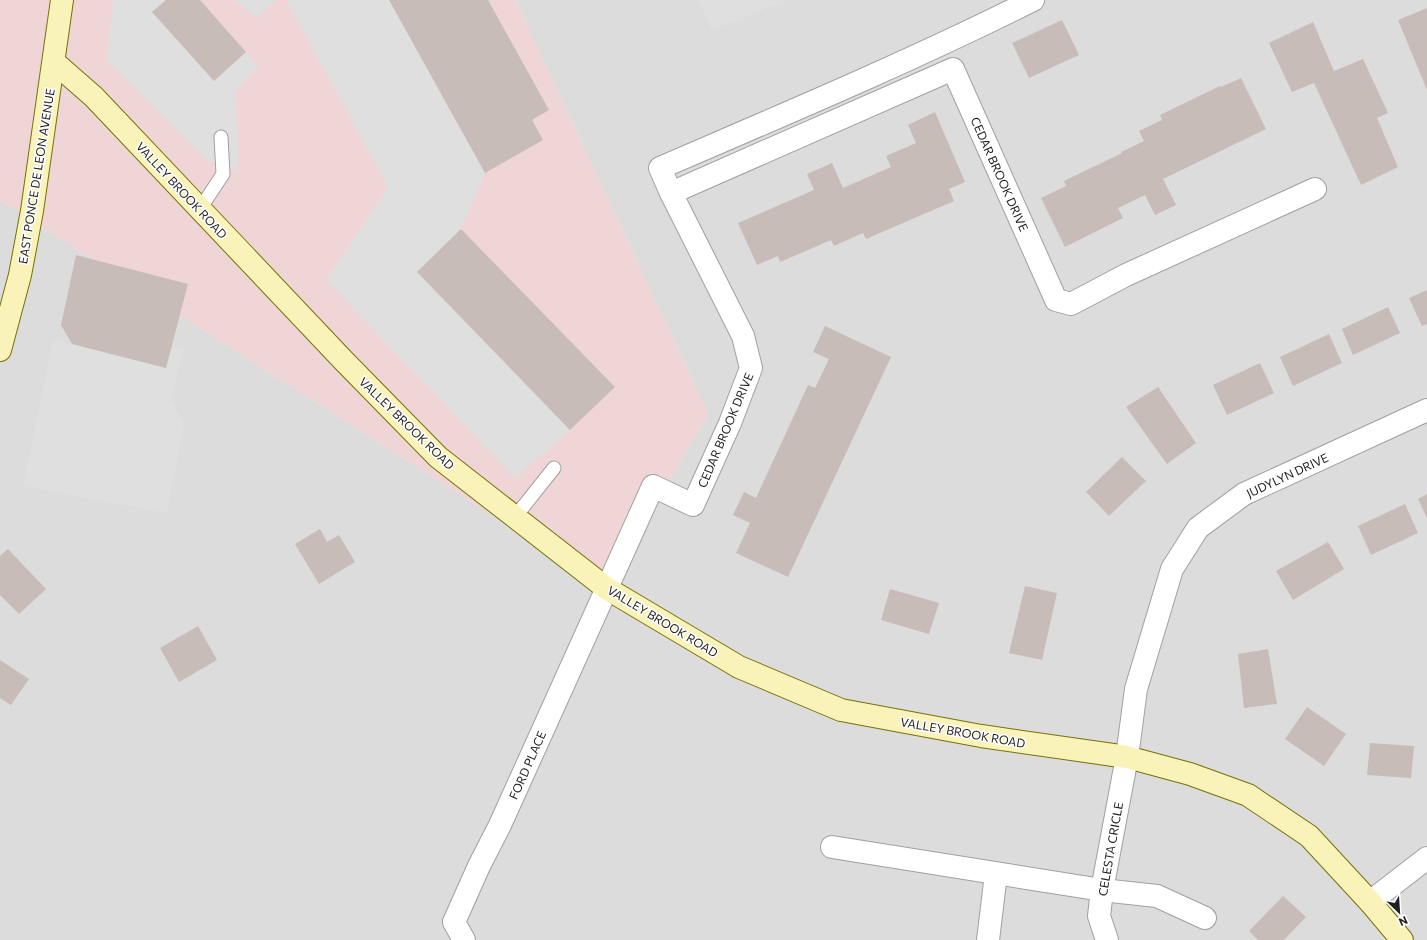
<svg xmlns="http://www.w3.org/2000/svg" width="1427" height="940" viewBox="0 0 1427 940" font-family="Commissioner,sans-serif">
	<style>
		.residential { fill: #dddcdc }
		.commercial { fill: #f0d5d7 }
		.parking { fill: #dfdfdf }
		.building { fill: #c7bcb8 }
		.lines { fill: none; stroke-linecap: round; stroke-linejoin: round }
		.lane-casing { stroke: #a0a0a0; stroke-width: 15 }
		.street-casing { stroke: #a0a0a0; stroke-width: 24 }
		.secondary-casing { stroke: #757206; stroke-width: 24 }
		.lane { stroke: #fff; stroke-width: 13 }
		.street { stroke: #fff; stroke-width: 22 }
		.secondary { stroke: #f9f3ba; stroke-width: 22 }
		.labels { text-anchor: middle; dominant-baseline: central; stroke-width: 3; stroke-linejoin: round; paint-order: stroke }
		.street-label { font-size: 12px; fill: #1f1f1f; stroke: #fff }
	</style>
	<rect width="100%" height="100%" fill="#efebe5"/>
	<polygon class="residential" points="515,0 1427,0 1427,940 0,940 0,200 606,588 708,414"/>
	<polygon class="commercial" points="0,0 515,0 708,414 606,588 0,200"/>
	<g class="parking">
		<polygon points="113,0 166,0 152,12 214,81 246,52 259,66 235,90 239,171 206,160 107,61"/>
		<polygon points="235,0 276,0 257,18"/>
		<polygon points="286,0 389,0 485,173 461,229 417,272 570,430 515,478 326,280 388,187"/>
		<polygon points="698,0 787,0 712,30"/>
		<polygon points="53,339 166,368 172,347 184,349 171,398 184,425 167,513 23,486"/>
	</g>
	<g class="building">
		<polygon points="166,0 200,0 246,52 214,81 152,12"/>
		<polygon points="389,0 488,0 549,110 532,120 543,140 485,173"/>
		<polygon points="1427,8 1427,90 1398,20"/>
		<polygon points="1062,20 1079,55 1029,78 1012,43"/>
		<polygon points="1313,22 1334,71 1363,59 1388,113 1377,118 1398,167 1361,185 1314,83 1292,92 1269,43"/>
		<polygon points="1241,78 1266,129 1163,179 1176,205 1155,215 1145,195 1118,208 1123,218 1065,247 1041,198 1066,186 1064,181 1122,153 1121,152 1144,141 1139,131 1162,120 1160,115 1220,86 1221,87"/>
		<polygon points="935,112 965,182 949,189 954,201 866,239 863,233 834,246 831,240 780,262 778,256 757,265 738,223 814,190 807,174 832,163 843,188 891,167 886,156 916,143 908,125"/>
		<polygon points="461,229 615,387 570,430 417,272"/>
		<polygon points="76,255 188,284 166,368 72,344 61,325"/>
		<polygon points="1427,290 1427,324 1422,326 1409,298"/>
		<polygon points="1388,307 1400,333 1353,355 1342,329"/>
		<polygon points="825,326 891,357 788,577 736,553 750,523 733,515 744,492 756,498 808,385 815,388 829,359 813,352"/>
		<polygon points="1329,334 1342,363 1293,386 1280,357"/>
		<polygon points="1260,363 1274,393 1227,415 1213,385"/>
		<polygon points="1158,387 1196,443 1167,464 1126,407"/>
		<polygon points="1122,457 1146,481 1109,516 1086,492"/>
		<polygon points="1427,494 1427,518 1418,499"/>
		<polygon points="1405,504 1418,533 1371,555 1358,526"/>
		<polygon points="320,529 327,542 339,535 355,562 319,584 295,544"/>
		<polygon points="1328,542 1344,569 1293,600 1276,571"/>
		<polygon points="8,549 46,589 19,614 0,595 0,556"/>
		<polygon points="1025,586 1057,593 1042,660 1009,653"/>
		<polygon points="890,589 939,603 929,634 881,620"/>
		<polygon points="198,626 217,660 179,682 160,648"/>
		<polygon points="1268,649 1277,704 1244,708 1238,654"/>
		<polygon points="0,660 29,679 11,705 0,698"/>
		<polygon points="1307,707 1346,734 1324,766 1285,739"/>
		<polygon points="1370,743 1414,746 1411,778 1367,775"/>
		<polygon points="1283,896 1306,917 1284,940 1258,940 1249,931"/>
	</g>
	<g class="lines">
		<g class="lane-casing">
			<g id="lane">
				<polyline points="200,209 223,174 221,137"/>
				<polyline points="515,517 554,468"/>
			</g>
		</g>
		<g class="street-casing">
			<g id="street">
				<path d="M671 193 660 168C785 114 911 61 1033 0"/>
				<polyline points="832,847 1102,890 1157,896 1205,918"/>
				<polyline points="1370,902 1427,858"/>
				<polyline points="464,940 454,922 479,866 500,825 653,486 693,505 730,423 751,368 743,336 671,193 953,69 1056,300 1071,304 1126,275 1315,189"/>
				<polyline points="988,940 996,874"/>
				<polyline points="1107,940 1099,916 1102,890 1127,757 1136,689 1172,569 1198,528 1244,494 1427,410"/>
			</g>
		</g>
		<g class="secondary-casing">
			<g id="secondary">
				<polyline points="54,62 94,97 343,360 438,457 606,588 739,667 841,710 981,736 1127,757 1190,774 1248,795 1309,836 1370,902 1402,940"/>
				<polyline points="0,350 20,275 32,211 62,0"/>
			</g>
		</g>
		<use href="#lane" class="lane"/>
		<use href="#street" class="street"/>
		<use href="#secondary" class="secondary"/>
	</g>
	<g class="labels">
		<g class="street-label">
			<text transform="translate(1000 174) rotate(66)">CEDAR BROOK DRIVE</text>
			<text transform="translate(36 176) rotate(-81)">EAST PONCE DE LEON AVENUE</text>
			<text transform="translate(182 190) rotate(47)">VALLEY BROOK ROAD</text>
			<text transform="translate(407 423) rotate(44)">VALLEY BROOK ROAD</text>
			<text transform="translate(725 430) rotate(-67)">CEDAR BROOK DRIVE</text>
			<text transform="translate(1287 475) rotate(-25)">JUDYLYN DRIVE</text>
			<text transform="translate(663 621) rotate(31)">VALLEY BROOK ROAD</text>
			<text transform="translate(963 732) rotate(10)">VALLEY BROOK ROAD</text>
			<text transform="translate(527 765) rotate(-66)">FORD PLACE</text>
			<text transform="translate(1110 849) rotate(-80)">CELESTA CRICLE</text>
		</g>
	</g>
	<g transform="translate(1399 912) rotate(155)" stroke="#ffffff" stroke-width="3" paint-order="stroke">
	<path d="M0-3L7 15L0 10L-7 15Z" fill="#1f1f1f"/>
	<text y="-6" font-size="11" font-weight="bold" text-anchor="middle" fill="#1f1f1f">N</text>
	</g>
</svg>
